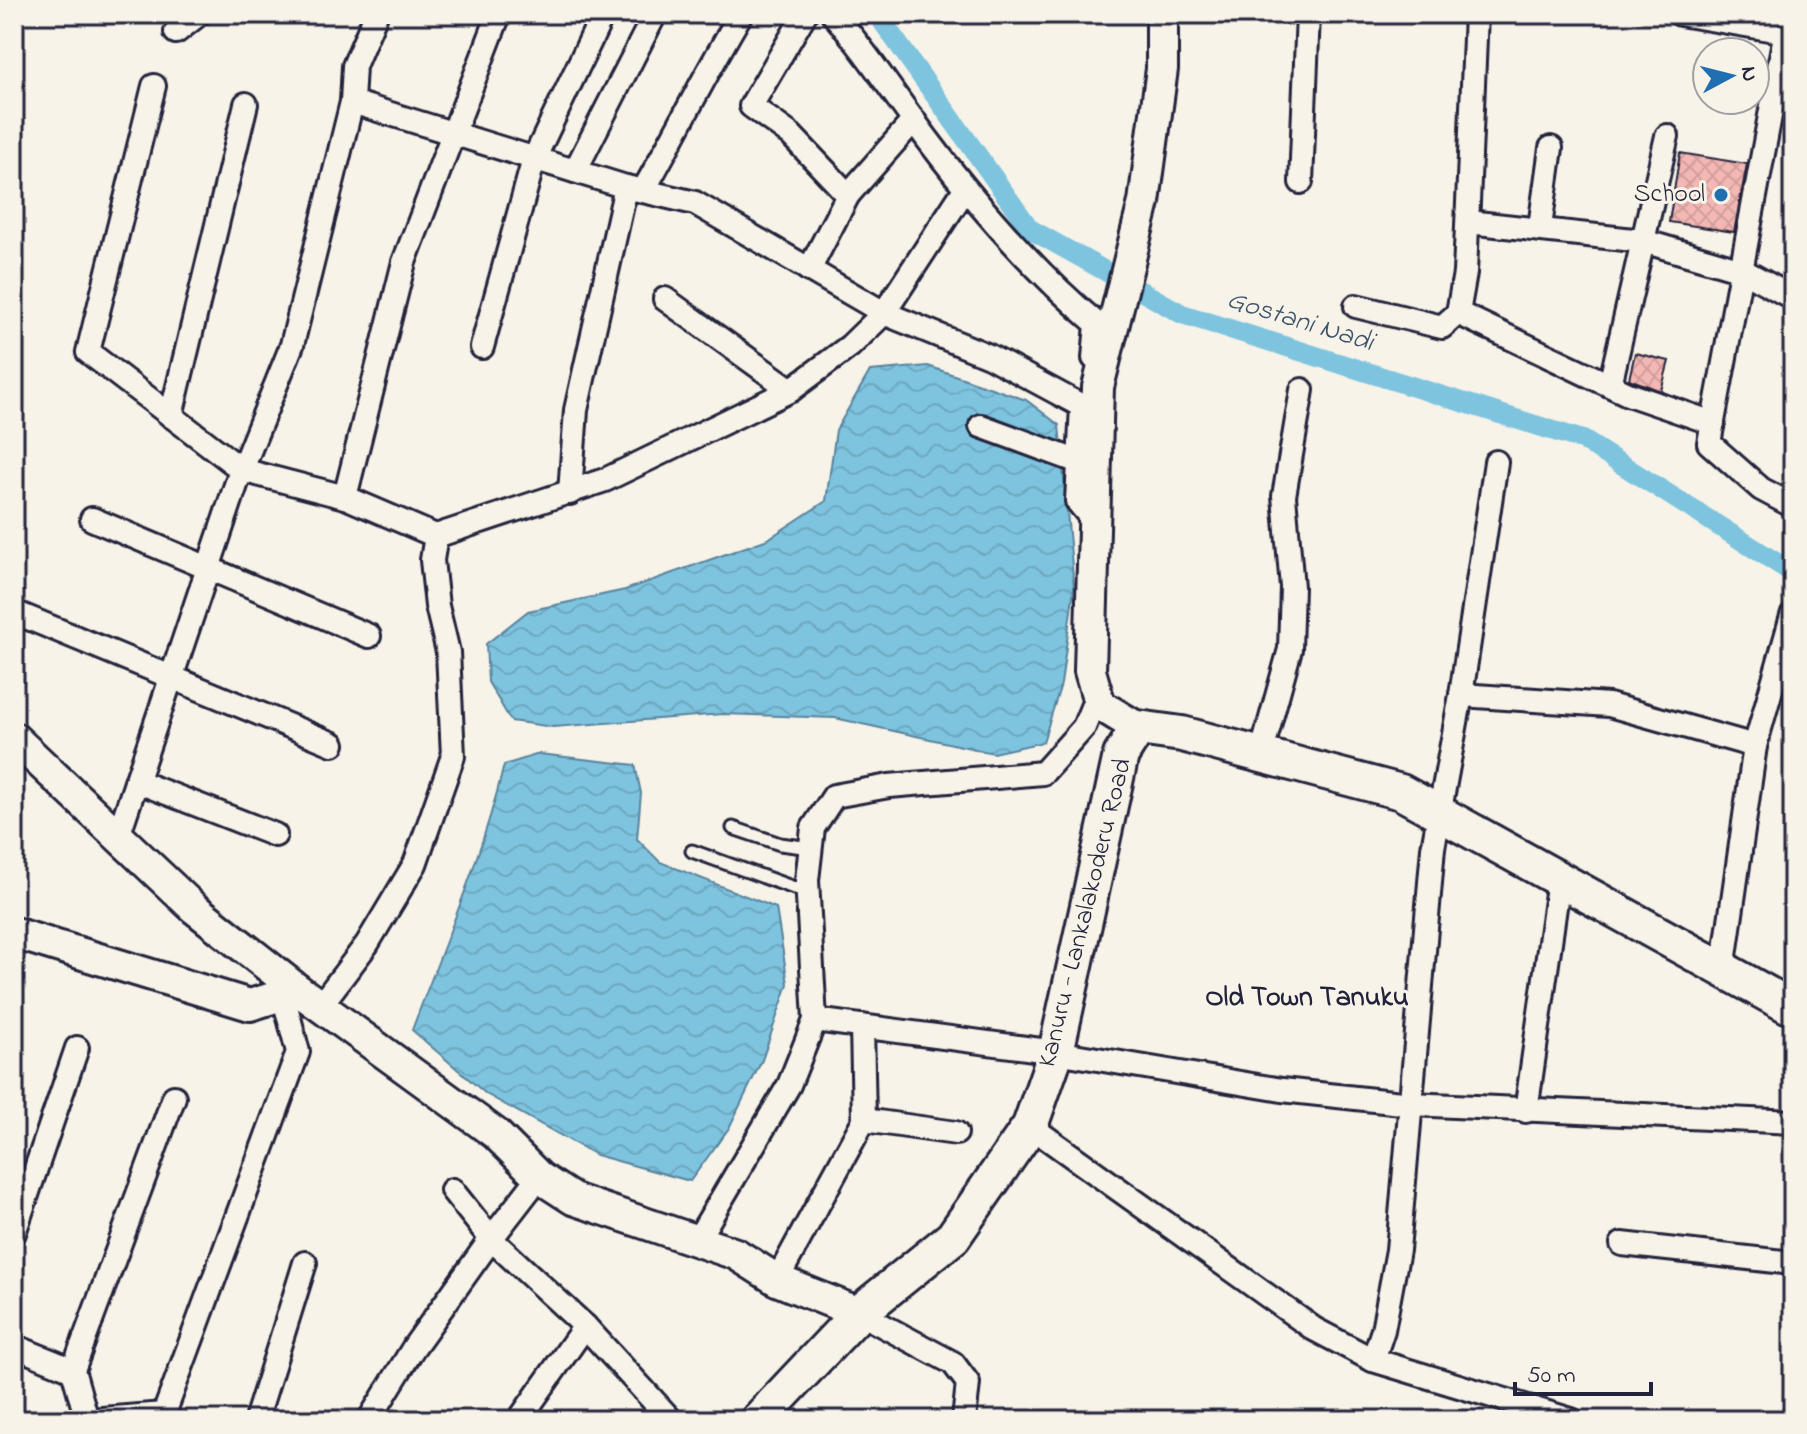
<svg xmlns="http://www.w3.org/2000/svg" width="1807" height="1434" viewBox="0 0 1807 1434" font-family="'Indie Flower',sans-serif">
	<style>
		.water { fill: url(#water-waves); stroke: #59839d; stroke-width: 2 }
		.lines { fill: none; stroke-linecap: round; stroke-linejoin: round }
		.canal { stroke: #7ec4df; stroke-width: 20 }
		.building { fill: url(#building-cross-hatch); stroke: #22223b; stroke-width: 2 }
		.lane-casing { stroke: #22223b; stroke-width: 17 }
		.street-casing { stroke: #22223b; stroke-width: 28 }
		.secondary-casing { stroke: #22223b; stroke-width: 36 }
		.primary-casing { stroke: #22223b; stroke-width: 40 }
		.lane { stroke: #f7f3e8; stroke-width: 11 }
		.street { stroke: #f7f3e8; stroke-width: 22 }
		.secondary { stroke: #f7f3e8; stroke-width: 30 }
		.primary { stroke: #f7f3e8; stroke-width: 34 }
		.poi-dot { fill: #1f6fb2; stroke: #f7f3e8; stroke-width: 3 }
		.labels { text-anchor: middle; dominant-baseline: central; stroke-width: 6; stroke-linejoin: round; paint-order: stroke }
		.poi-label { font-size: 26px; fill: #22223b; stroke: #f7f3e8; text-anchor: end }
		.street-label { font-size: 26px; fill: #22223b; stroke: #f7f3e8 }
		.water-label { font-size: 28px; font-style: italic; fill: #3e536c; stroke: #f7f3e8 }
		.neighbourhood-label { font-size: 28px; font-weight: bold; fill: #22223b; stroke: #f7f3e8 }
	</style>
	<defs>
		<pattern id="water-waves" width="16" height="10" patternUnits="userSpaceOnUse" patternTransform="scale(2)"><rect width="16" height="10" fill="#7ec4df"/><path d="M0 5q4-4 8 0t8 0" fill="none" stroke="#6da8c0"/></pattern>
		<pattern id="building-cross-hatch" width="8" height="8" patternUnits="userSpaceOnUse" patternTransform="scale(2)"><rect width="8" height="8" fill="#f4b8b4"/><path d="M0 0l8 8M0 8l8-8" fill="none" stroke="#d19e9c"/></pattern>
	</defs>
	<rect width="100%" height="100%" fill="#f7f3e8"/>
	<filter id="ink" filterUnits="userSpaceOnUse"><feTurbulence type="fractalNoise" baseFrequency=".0125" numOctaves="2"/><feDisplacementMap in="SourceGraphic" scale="16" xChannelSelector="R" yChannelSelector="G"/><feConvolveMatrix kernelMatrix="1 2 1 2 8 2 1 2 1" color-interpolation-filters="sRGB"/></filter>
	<g filter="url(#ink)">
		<g class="water">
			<polygon points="928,366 1026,400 1059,425 1074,588 1061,684 1043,742 993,753 835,718 723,714 553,727 511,721 488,682 486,644 528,611 625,590 768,539 826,501 836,430 870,371"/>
			<path d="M539 754 635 765 641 793 637 839 660 862 776 908 788 984 762 1060 729 1128 690 1181 596 1155 486 1094 412 1030C445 942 482 857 504 765Z"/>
		</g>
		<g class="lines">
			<polyline class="canal" points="877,14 1030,229 1182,314 1583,440 1793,573"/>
		</g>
		<g class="building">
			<polygon points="1680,153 1747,164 1734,232 1669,222"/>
			<polygon points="1635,353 1669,361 1661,391 1629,379"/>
		</g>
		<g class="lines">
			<g class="lane-casing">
				<g id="lane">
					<polyline points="733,828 780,844 811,848"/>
					<polyline points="692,851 808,893"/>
				</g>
			</g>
			<g class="street-casing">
				<g id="street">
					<polyline points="805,14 751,106 791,135 848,195"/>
					<path d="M833 14C863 47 887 85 914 121 968 195 1027 265 1097 324L1094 358"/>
					<polyline points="1476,14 1465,273 1458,313 1628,394 1713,423"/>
					<polyline points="1680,14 1793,33"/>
					<polyline points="1789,14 1709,443 1761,489 1793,506"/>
					<polyline points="176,32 199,14"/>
					<polyline points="154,86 88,352 242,470 345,497 436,536 605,480 791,390 850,346 884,313 965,189"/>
					<polyline points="352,102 626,187 695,203 884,313 989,356 1082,406 1077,501 1092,519"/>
					<polyline points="575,171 655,14"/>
					<polyline points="1301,182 1308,14"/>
					<path d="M643 191C677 132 706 72 741 14"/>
					<polyline points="1468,222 1643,241 1742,270 1793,298"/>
					<polyline points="1540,227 1551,148"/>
					<polyline points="809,270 848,195 914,120"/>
					<polyline points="665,299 791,390"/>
					<polyline points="1356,306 1442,327 1458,313"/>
					<polyline points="482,347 534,159 603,14"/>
					<polyline points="1610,385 1667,136"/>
					<polyline points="171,416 246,104"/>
					<polyline points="981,426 1079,462"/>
					<polyline points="570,493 576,410 626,187"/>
					<polyline points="345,497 404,262 499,14"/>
					<polyline points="92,519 369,636"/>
					<polyline points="14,612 333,744"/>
					<polyline points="1461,695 1609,705 1755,746"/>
					<polyline points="1261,755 1290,649 1292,587 1284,496 1302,390"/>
					<polyline points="136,781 275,835"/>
					<polyline points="118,836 238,479 292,345 352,102 354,66 376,14"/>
					<polyline points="1723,970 1755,746 1792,616"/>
					<polyline points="320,1006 367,944 415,864 453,756 448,652 437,606 432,560 436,536"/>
					<polyline points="815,1020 1056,1052 1282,1090 1411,1104 1793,1122"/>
					<polyline points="1526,1111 1559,879"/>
					<polyline points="864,1120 956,1133"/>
					<polyline points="1030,1126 1314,1329 1373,1360 1571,1420"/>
					<polyline points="539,1177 491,1239 585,1326 671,1420"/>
					<polyline points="14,1233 77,1048"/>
					<polyline points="696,1242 789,1085 815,1020 807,880 813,828 834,796 889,786 1043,773 1084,727 1097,695"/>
					<polyline points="1622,1244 1793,1263"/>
					<polyline points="777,1280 864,1120 862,1026"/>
					<polyline points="859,1313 953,1363 968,1383 964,1420"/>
					<polyline points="14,1346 73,1370"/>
					<polyline points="1373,1360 1383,1330 1398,1250 1433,848 1461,695 1496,462"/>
					<polyline points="164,1414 298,1052 283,995"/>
					<polyline points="87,1420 73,1370 174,1097"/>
					<polyline points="90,1420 164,1414"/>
					<polyline points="256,1420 305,1263"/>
					<polyline points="369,1420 414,1347 491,1239 452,1190"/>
					<polyline points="519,1420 585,1326"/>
				</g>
			</g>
			<g class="secondary-casing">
				<g id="secondary">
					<polyline points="1138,728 1100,705 1090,671 1098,387 1144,202 1162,69 1162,14"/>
					<polyline points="14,738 194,908 298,990"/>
					<polyline points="14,933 250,1005 298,990 496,1134 539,1177 573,1199 736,1254 777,1280 859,1313"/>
				</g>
			</g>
			<g class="primary-casing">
				<polyline id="primary" points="758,1420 859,1313 953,1237 1030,1126 1056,1052 1121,755 1138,728 1182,734 1401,792 1793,1008"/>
			</g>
			<use href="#lane" class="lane"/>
			<use href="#street" class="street"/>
			<use href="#secondary" class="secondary"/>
			<use href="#primary" class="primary"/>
		</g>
	</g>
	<circle class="poi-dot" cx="1721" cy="195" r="8"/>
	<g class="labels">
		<g class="poi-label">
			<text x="1705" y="195">School</text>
		</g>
		<g class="street-label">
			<text transform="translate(1086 913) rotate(-76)">Kanuru - Lankalakoderu Road</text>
		</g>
		<g class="water-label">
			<text transform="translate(1300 322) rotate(17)">Gostani Nadi</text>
		</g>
		<g class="neighbourhood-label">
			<text x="1307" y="998">Old Town Tanuku</text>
		</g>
	</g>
	<rect width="1807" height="1434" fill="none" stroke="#f7f3e8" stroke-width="48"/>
	<rect x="24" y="24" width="1759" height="1386" fill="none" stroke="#22223b" stroke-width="3" filter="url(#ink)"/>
	<g transform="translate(1731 76) rotate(83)"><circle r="38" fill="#f7f3e8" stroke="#a29fa3" stroke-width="2"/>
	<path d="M0-6L14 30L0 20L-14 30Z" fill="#1f6fb2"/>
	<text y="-12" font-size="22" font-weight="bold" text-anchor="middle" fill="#22223b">N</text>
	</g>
	<path d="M1515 1382v12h136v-12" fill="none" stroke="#22223b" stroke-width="4"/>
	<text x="1527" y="1382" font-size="24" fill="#22223b" stroke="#f7f3e8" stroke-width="6" paint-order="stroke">50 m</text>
</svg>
